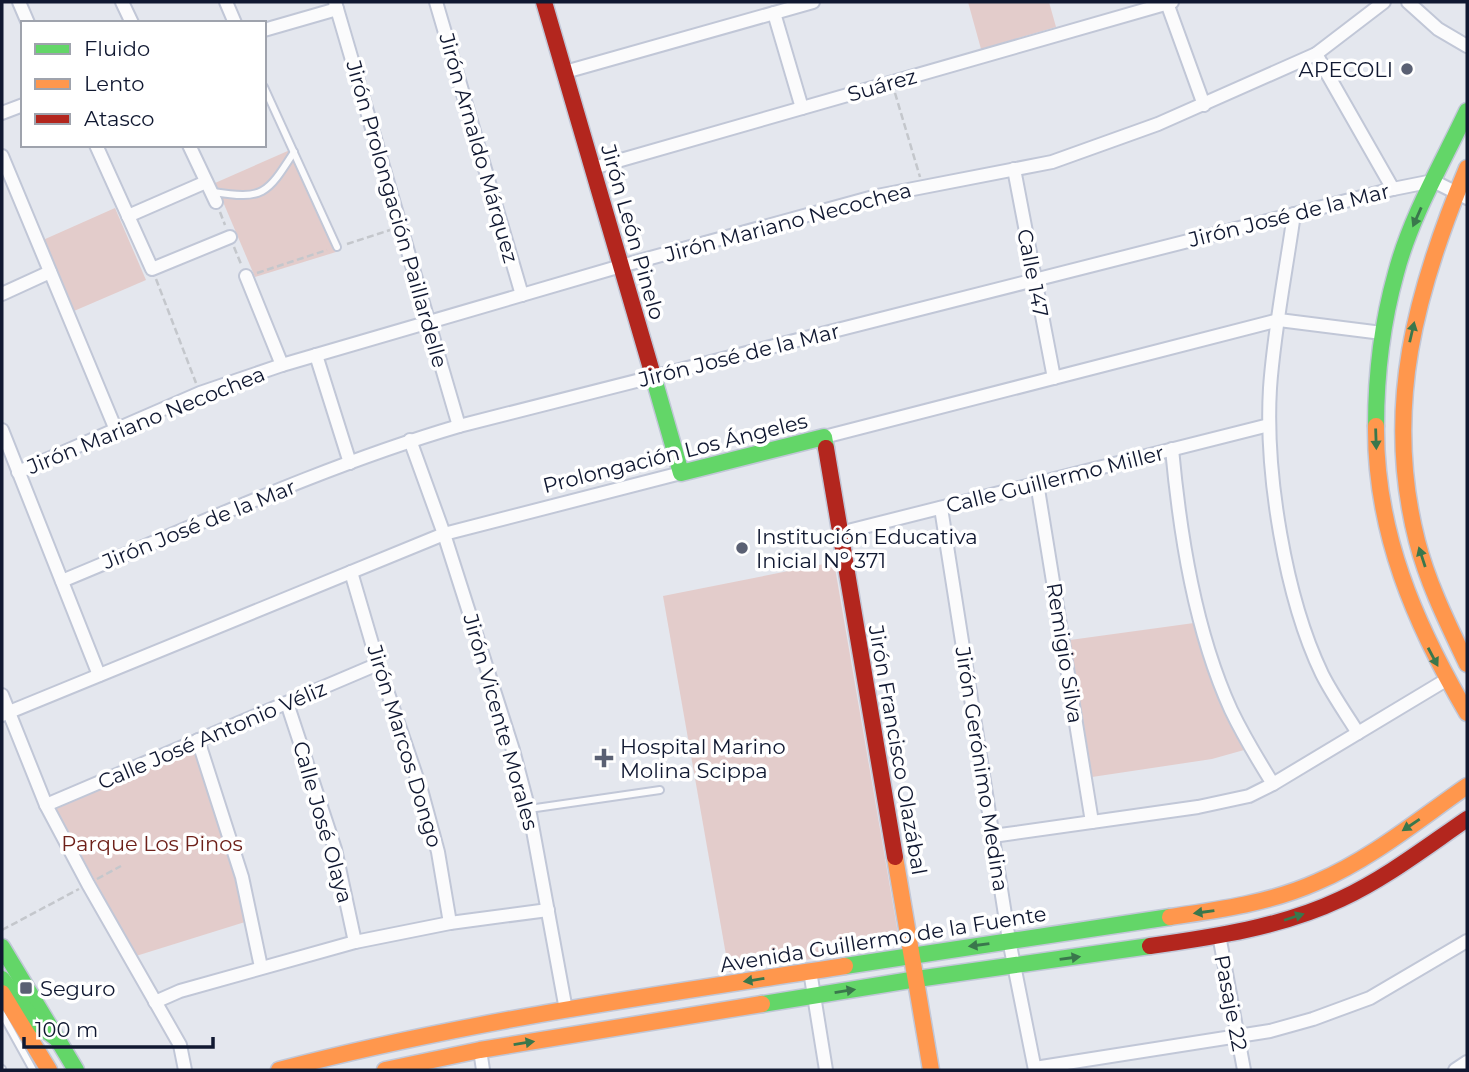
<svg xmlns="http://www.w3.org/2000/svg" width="1469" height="1072" viewBox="0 0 1469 1072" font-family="Montserrat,sans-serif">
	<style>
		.green { fill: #e3cccb }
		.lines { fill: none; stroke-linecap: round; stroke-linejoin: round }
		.lane-casing { stroke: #c1c7d7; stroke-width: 10 }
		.street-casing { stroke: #c1c7d7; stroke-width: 16 }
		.fast-casing { stroke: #c1c7d7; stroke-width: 19 }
		.slow-casing { stroke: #c1c7d7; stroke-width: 19 }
		.jam-casing { stroke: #c1c7d7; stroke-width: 19 }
		.path { stroke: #c4c7cc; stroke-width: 2.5; stroke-dasharray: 7 3.5; stroke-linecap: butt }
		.lane { stroke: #fbfbfc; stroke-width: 6 }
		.street { stroke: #fbfbfc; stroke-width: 12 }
		.fast { stroke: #63d668; stroke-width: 16 }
		.slow { stroke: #ff974d; stroke-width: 16 }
		.jam { stroke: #b3261e; stroke-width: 16 }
		.oneway { fill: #3a774c }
		.poi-dot { fill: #5a6073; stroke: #fff; stroke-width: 2.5 }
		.labels { text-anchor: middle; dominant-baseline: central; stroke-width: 7; stroke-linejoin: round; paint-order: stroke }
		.poi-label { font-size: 21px; fill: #101831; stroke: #fff; text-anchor: start }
		.street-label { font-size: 21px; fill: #101831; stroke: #fff }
		.park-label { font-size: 21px; fill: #6e211a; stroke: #fff }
	</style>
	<rect width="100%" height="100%" fill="#e4e7ee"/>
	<g class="green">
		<polygon points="968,2 1049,2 1056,27 981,49"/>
		<polygon points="290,150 336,252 255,277 215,183"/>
		<polygon points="115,208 146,280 74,311 43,240"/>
		<polygon points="834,562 900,945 729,972 663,596"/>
		<path d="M1194 623C1205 668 1221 710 1244 750L1212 759 1092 777 1070 640Z"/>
		<polygon points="195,751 237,881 245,922 136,956 55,807"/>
	</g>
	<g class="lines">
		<g class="lane-casing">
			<g id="lane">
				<polyline points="264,87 337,247"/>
				<path d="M213 192C264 200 267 194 294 152"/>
				<polyline points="529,809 660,790"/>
				<polyline points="2,1014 33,1070"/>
				<polyline points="2,1069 2,1070"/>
			</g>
		</g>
		<g class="street-casing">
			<g id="street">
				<polyline points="19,2 28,23"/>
				<polyline points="122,2 132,23"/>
				<polyline points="226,2 235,23"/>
				<polyline points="335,2 459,426"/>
				<polyline points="436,2 522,295"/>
				<polyline points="1408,2 1438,29 1467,46"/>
				<polyline points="1167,3 1204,105"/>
				<polyline points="774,13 802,108"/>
				<polyline points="264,30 337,9"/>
				<polyline points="1316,54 1393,189"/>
				<polyline points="565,72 813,2"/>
				<polyline points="2,113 23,105"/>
				<polyline points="96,145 152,269 230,237"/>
				<polyline points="189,145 216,202"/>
				<polyline points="2,156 116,430"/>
				<polyline points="593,168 1172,2"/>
				<polyline points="1014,169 1054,378"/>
				<path d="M1294 214C1286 271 1274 330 1270 388 1265 473 1285 597 1322 674 1332 694 1346 714 1358 733"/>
				<polyline points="128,216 206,182"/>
				<polyline points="246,276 282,365"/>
				<polyline points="2,294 50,272"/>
				<polyline points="316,355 350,463"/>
				<polyline points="2,430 99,675"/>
				<polyline points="824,437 1279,320 1382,333"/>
				<polyline points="410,440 444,534 513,750 530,814 566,1010"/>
				<path d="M1172 449C1180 535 1195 631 1231 710 1243 735 1258 760 1273 784"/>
				<polyline points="18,472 200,393 282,365 621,266 877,196 1052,162 1158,124 1316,54 1384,2"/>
				<polyline points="1037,483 1092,822"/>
				<polyline points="941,508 1009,940 1035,1070"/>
				<polyline points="840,533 1269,425"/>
				<polyline points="351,572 378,664 422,793 438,852 450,923"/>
				<path d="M62 581C193 527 323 466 459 426L1393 189 1433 181 1467 198"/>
				<polyline points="2,695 46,805 88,884 180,1045 185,1070"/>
				<polyline points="287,703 335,849 355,942"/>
				<polyline points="2,715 444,534 681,473"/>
				<polyline points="198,740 242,877 261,967"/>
				<polyline points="46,805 378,664"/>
				<polyline points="993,836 1198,807 1249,796 1273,784 1446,680"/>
				<polyline points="1219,935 1244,1070"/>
				<polyline points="810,971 826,1070"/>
				<polyline points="155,1002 180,991 355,942 450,923 548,910"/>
				<polyline points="480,1050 483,1070"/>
				<polyline points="1035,1068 1270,1031 1313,1019 1370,998 1467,941"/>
				<polyline points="1455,1070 1467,1062"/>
			</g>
		</g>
		<g class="fast-casing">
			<g id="fast">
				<polyline points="652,372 681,473 824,437 826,448"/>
				<path d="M1376 426C1376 374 1382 323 1396 273 1411 216 1442 164 1467 111"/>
				<polyline points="2,947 76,1070"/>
				<polyline points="845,966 1170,917"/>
				<polyline points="2,979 36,1023 57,1039"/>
				<polyline points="762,1004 917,979 1150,946"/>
			</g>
		</g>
		<g class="slow-casing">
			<g id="slow">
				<path d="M1467 168C1416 290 1383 408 1417 541 1428 584 1448 624 1467 664"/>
				<path d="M1376 426C1375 532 1415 624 1467 713"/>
				<polyline points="895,857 931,1070"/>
				<path d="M1170 917C1219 910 1270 903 1317 882 1371 859 1418 820 1467 786"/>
				<polyline points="2,993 49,1070"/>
				<path d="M279 1070C465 1021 656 995 845 966"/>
				<polyline points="385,1070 480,1050 762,1004"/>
			</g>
		</g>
		<g class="jam-casing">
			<g id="jam">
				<polyline points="544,2 652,372"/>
				<polyline points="826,448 895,857"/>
				<path d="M1150 946C1214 937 1282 927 1341 899 1386 878 1426 847 1467 819"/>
			</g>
		</g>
		<g class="path">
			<polyline points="895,93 920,177"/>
			<polyline points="220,212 225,225"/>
			<polyline points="347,244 390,230"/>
			<polyline points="234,247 241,264"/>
			<polyline points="257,273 327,250"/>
			<polyline points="156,279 196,383"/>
			<polyline points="97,879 121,866"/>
			<polyline points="2,930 79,889"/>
		</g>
		<use href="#lane" class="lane"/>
		<use href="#street" class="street"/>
		<use href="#fast" class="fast"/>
		<use href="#slow" class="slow"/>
		<use href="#jam" class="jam"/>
	</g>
	<defs><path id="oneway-solid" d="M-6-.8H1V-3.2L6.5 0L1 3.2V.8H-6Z" transform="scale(1.75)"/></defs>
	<g class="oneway">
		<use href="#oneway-solid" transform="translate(1417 217) rotate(114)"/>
		<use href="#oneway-solid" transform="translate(1412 332) rotate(-77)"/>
		<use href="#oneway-solid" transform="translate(1376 439) rotate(88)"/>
		<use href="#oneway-solid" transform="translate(1422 557) rotate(-108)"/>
		<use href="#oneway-solid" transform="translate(1433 657) rotate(62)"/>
		<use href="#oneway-solid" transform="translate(1411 825) rotate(146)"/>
		<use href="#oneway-solid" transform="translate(1204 912) rotate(172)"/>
		<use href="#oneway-solid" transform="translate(1294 917) rotate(-18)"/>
		<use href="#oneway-solid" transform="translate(979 945) rotate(172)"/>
		<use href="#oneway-solid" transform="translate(1070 958) rotate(-8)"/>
		<use href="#oneway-solid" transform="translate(754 980) rotate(171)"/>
		<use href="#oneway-solid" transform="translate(845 991) rotate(-9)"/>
		<use href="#oneway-solid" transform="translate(524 1043) rotate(-9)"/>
	</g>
	<g class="poi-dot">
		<circle cx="1407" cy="69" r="7"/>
		<circle cx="742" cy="548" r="7"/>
		<path d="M600.5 747.5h7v7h7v7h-7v7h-7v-7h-7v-7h7z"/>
		<rect x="19" y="981" width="14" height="14" rx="3.5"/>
	</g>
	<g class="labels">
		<g class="poi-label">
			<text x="1393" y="69" text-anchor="end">APECOLI</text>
			<text x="756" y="536">Institución Educativa<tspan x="756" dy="24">Inicial Nº 371</tspan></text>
			<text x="620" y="746">Hospital Marino<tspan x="620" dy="24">Molina Scippa</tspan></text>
			<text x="40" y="988">Seguro</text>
		</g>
		<g class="street-label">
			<text transform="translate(882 85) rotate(-16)">Suárez</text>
			<text transform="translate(479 148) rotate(74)">Jirón Arnaldo Márquez</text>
			<text transform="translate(397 214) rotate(74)">Jirón Prolongación Paillardelle</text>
			<text transform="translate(1289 215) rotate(-14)">Jirón José de la Mar</text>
			<text transform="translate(788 222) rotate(-15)">Jirón Mariano Necochea</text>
			<text transform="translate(633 232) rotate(74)">Jirón León Pinelo</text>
			<text transform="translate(1033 273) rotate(79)">Calle 147</text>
			<text transform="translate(739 355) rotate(-14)">Jirón José de la Mar</text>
			<text transform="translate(146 420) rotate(-22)">Jirón Mariano Necochea</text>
			<text transform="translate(675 453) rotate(-14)">Prolongación Los Ángeles</text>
			<text transform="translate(1055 479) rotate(-14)">Calle Guillermo Miller</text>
			<text transform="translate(199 524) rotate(-22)">Jirón José de la Mar</text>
			<text transform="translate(1065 653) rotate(81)">Remigio Silva</text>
			<text transform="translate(501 722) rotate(74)">Jirón Vicente Morales</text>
			<text transform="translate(212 735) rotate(-23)">Calle José Antonio Véliz</text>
			<text transform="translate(405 746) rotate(73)">Jirón Marcos Dongo</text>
			<text transform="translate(898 750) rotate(80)">Jirón Francisco Olazábal</text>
			<text transform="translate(982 769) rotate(81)">Jirón Gerónimo Medina</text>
			<text transform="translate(323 822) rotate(74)">Calle José Olaya</text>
			<text transform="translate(883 939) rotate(-9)">Avenida Guillermo de la Fuente</text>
			<text transform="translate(1231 1003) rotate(79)">Pasaje 22</text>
		</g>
		<g class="park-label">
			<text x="152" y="843">Parque Los Pinos</text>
		</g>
	</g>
	<rect width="1469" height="1072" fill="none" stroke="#101831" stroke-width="7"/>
	<rect x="21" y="21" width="245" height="126" fill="#ffffff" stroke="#9fa3ad" stroke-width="2"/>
	<rect x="35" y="44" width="35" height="10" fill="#63d668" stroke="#9fa3ad" stroke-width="2"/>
	<text x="84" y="56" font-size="21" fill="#101831">Fluido</text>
	<rect x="35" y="79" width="35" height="10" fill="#ff974d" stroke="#9fa3ad" stroke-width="2"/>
	<text x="84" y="91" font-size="21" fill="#101831">Lento</text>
	<rect x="35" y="114" width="35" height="10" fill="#b3261e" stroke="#9fa3ad" stroke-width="2"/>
	<text x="84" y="126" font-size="21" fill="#101831">Atasco</text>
	<path d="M24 1037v10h189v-10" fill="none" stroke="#101831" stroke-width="3.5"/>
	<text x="35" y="1037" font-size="21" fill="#101831" stroke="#ffffff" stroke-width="5" paint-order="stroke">100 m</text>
</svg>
